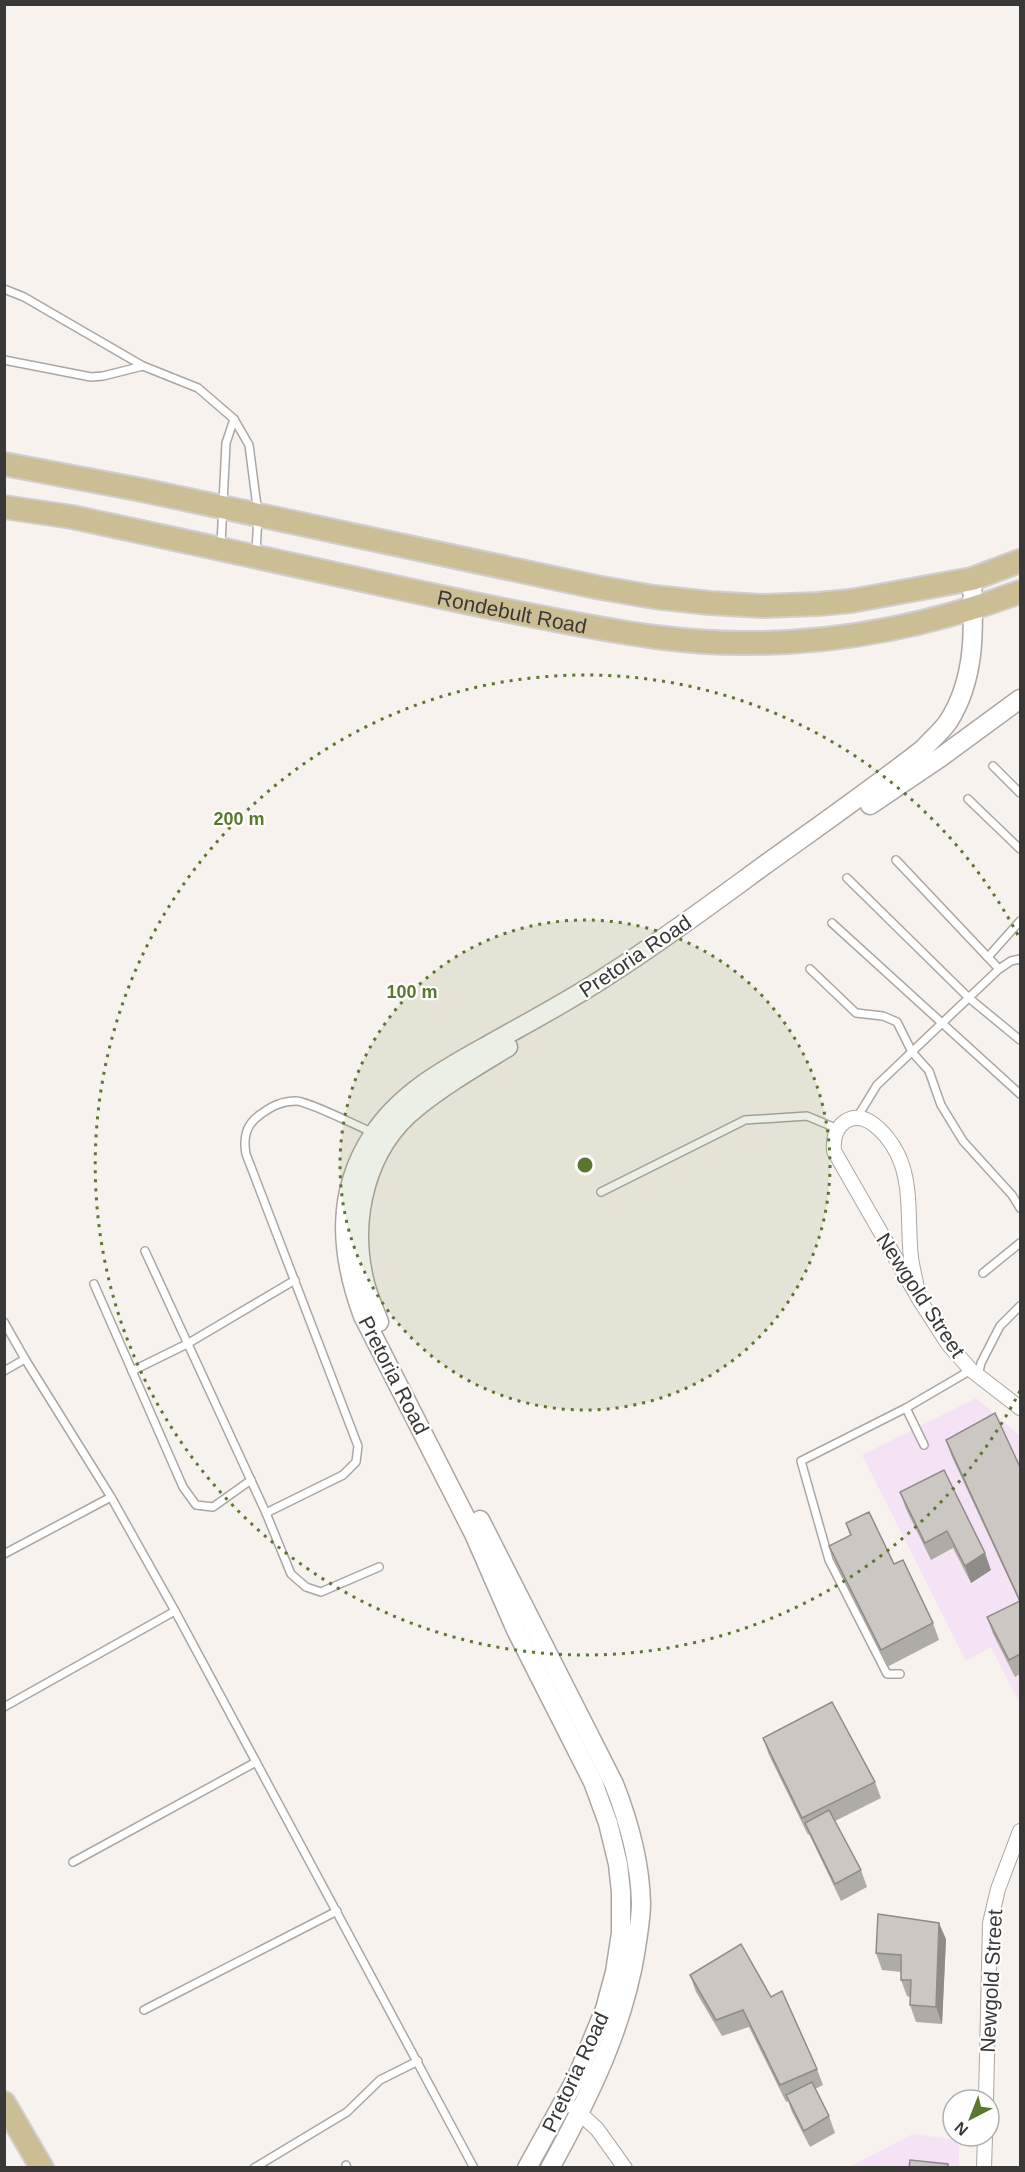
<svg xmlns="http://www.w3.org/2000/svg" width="1025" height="2172" viewBox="0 0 1025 2172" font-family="Arial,sans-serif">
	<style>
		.industrial { fill: #f5e3f5 }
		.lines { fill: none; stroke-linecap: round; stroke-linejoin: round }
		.service-casing { stroke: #aca6a2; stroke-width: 10 }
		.minor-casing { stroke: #aca6a2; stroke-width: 16 }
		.tertiary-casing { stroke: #aca6a2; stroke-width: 21 }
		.primary-casing { stroke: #d0cfcf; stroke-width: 26 }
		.service { stroke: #fff; stroke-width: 7 }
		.minor { stroke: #fff; stroke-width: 14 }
		.tertiary { stroke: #fff; stroke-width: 18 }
		.primary { stroke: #ccbe94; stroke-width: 22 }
		.wall { fill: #afaba7 }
		.shaded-wall { fill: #8f8b88 }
		.building { fill: #ccc7c2; stroke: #8f8b88; stroke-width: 1.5 }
		.ring { fill: none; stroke: #5a782d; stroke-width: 3; stroke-dasharray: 3 6 }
		.labels { text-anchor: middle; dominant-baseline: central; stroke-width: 4.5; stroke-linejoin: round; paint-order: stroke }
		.street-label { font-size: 21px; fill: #3a3836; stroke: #fff }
		.centre { fill: #5a782d; stroke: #fff; stroke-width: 3 }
		.ring-label { font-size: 18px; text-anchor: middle; font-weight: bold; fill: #5a782d; stroke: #fff; stroke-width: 4.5; stroke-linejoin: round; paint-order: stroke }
	</style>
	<rect width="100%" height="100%" fill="#f8f2ee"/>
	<g class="industrial">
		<polygon points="976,1398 1020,1436 1020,1704 991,1647 966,1661 862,1455"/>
		<polygon points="913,2134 959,2140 959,2167 847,2168"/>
	</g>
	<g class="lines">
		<g class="service-casing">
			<g id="service">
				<polyline points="4,289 24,297 143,366 198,388 234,419 249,445 258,514 256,553"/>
				<polyline points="4,360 91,377 103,376 143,366"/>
				<polyline points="221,544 226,443 234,419"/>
				<polyline points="993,766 1020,793"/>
				<polyline points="968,799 1020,849"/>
				<polyline points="896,860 999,969"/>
				<polyline points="847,878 969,998 1020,1040"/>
				<polyline points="832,923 1020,1094"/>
				<polyline points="988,957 1020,921"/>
				<polyline points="810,969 856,1013 883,1016 897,1022 912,1052 929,1071 941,1105 963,1141 1012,1195 1020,1208"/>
				<polyline points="858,1116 877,1085 999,969 1011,961 1020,959"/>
				<polyline points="601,1192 745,1120 807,1116 838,1129"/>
				<polyline points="145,1251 266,1513 291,1574 306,1587 321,1592 379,1567"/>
				<polyline points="983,1273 1020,1243"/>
				<polyline points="94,1284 183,1487 196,1505 213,1507 251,1480"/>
				<polyline points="4,1322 25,1359 111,1497 175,1611 474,2168"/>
				<polyline points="4,1371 25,1359"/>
				<polyline points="132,1371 187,1344 295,1280"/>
				<polyline points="978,1376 981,1363 1000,1326 1020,1306"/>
				<polyline points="924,1445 906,1408 971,1370"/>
				<path d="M266 1513 343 1475 356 1462 358 1446 246 1154C243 1137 246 1124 261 1114 272 1106 282 1101 296 1101 308 1101 359 1127 374 1133"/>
				<polyline points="4,1554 111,1497"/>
				<polyline points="900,1674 887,1674 829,1560 801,1461 906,1408"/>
				<polyline points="4,1707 175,1611"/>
				<polyline points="73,1862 256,1762"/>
				<polyline points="144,2010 337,1911"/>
				<polyline points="346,2165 347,2168"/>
				<polyline points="254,2168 347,2112 380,2080 418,2061"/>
			</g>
		</g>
		<g class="minor-casing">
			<g id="minor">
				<path d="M919 1299C917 1285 913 1271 911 1258 907 1224 913 1184 897 1153 887 1134 862 1104 841 1125 834 1133 833 1141 834 1151L919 1299 948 1344 971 1370 1020 1408"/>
				<polyline points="986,2100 990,1923 998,1889 1020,1831"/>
				<polyline points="574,2108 597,2129 625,2168"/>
				<polyline points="984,2168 985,2136"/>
			</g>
		</g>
		<g class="tertiary-casing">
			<g id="tertiary">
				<polyline points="870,805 941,757 1020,699"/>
				<path d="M379 1322C374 1308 367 1294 364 1279 350 1218 366 1148 416 1108 444 1085 477 1066 508 1047"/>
				<path d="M480 1520 614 1784C629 1822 640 1861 641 1903 641 1918 638 1934 636 1948 624 2027 588 2099 550 2168"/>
				<path d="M527 2168 577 2077 605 2009 615 1972 621 1933V1892L618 1864 608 1823 593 1782 516 1630 474 1534 363 1316C340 1254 335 1193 373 1135 401 1092 447 1068 490 1044 529 1022 569 1001 607 976 662 941 714 902 766 864 819 826 872 789 923 749 931 740 941 732 948 722 976 679 974 628 972 579"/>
			</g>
		</g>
		<g class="primary-casing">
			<g id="primary">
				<polyline points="4,464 142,490 596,587 654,597 710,603 762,606 818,604 851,601 972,579 1020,561"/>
				<path id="s1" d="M4 507 72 517C178 540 284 562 390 586 450 599 511 612 571 623 630 634 689 644 750 643 842 643 934 624 1020 592"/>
				<polyline points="4,2103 42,2168"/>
			</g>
		</g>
		<use href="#service" class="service"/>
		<use href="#minor" class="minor"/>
		<use href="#tertiary" class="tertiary"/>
		<use href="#primary" class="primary"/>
	</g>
	<g class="wall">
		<polygon points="946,1440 1020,1467 1020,1674 1015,1677 993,1634 987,1617 1019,1601 952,1457"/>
		<polygon points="900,1492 991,1570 971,1583 953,1548 931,1560 906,1509"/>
		<polygon points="846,1523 894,1564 933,1623 939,1640 887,1667 836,1563 829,1546 851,1536"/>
		<polygon points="763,1738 875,1782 881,1798 835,1821 861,1870 867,1887 841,1901 809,1834 808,1835 769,1755"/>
		<polygon points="946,1939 942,2024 916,2022 910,2005 910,1997 907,1996 901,1980 901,1972 882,1970 876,1953"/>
		<polygon points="690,1975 771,1997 817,2069 823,2085 815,2089 829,2116 835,2133 810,2147 792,2112 788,2101 786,2102 749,2027 722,2036 696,1992"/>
	</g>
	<g class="shaded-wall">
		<polygon points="985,1553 991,1570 971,1583 965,1566"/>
		<polygon points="939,1923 946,1939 942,2024 936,2007"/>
	</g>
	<g class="building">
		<polygon points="995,1413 1020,1467 1020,1654 1009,1660 987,1617 1020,1601 946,1440"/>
		<polygon points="944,1470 985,1553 965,1566 947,1531 925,1543 900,1492"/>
		<polygon points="869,1512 894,1564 903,1560 933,1623 881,1650 829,1546 851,1535 846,1523"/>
		<polygon points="832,1702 875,1782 802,1818 763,1738"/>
		<polygon points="829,1810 861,1870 835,1884 805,1823"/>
		<polygon points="878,1914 939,1923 936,2007 910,2005 911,1980 901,1980 901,1955 876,1953"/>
		<polygon points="741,1944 771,1997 782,1991 817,2069 780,2085 743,2010 716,2020 690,1975"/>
		<polygon points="812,2082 829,2116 804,2131 786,2095"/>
		<polygon points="910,2160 948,2164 948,2168 909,2168"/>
	</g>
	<circle cx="585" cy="1165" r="245" fill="#5a782d" fill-opacity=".12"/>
	<g class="ring">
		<circle cx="585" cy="1165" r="245"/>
		<path d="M1020 1391A490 490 0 1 1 1020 939"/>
	</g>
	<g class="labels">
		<g class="street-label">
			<text stroke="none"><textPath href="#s1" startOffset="519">Rondebult Road</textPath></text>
			<text transform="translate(635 956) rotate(-34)">Pretoria Road</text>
			<text transform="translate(921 1295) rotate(57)">Newgold Street</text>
			<text transform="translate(394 1375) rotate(63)">Pretoria Road</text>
			<text transform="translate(991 1981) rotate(-87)">Newgold Street</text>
			<text transform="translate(575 2072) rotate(-65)">Pretoria Road</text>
		</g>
	</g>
	<circle cx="585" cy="1165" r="9" class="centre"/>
	<g class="ring-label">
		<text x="239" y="825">200 m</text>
		<text x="412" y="998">100 m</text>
	</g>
	<rect width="1025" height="2172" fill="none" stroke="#3a3836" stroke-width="12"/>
	<g transform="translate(971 2118) rotate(222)"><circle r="28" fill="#ffffff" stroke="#b0afaf" stroke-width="1.5"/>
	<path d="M0-4.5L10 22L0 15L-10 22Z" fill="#5a782d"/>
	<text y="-9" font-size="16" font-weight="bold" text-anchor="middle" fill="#3a3836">N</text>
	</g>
</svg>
